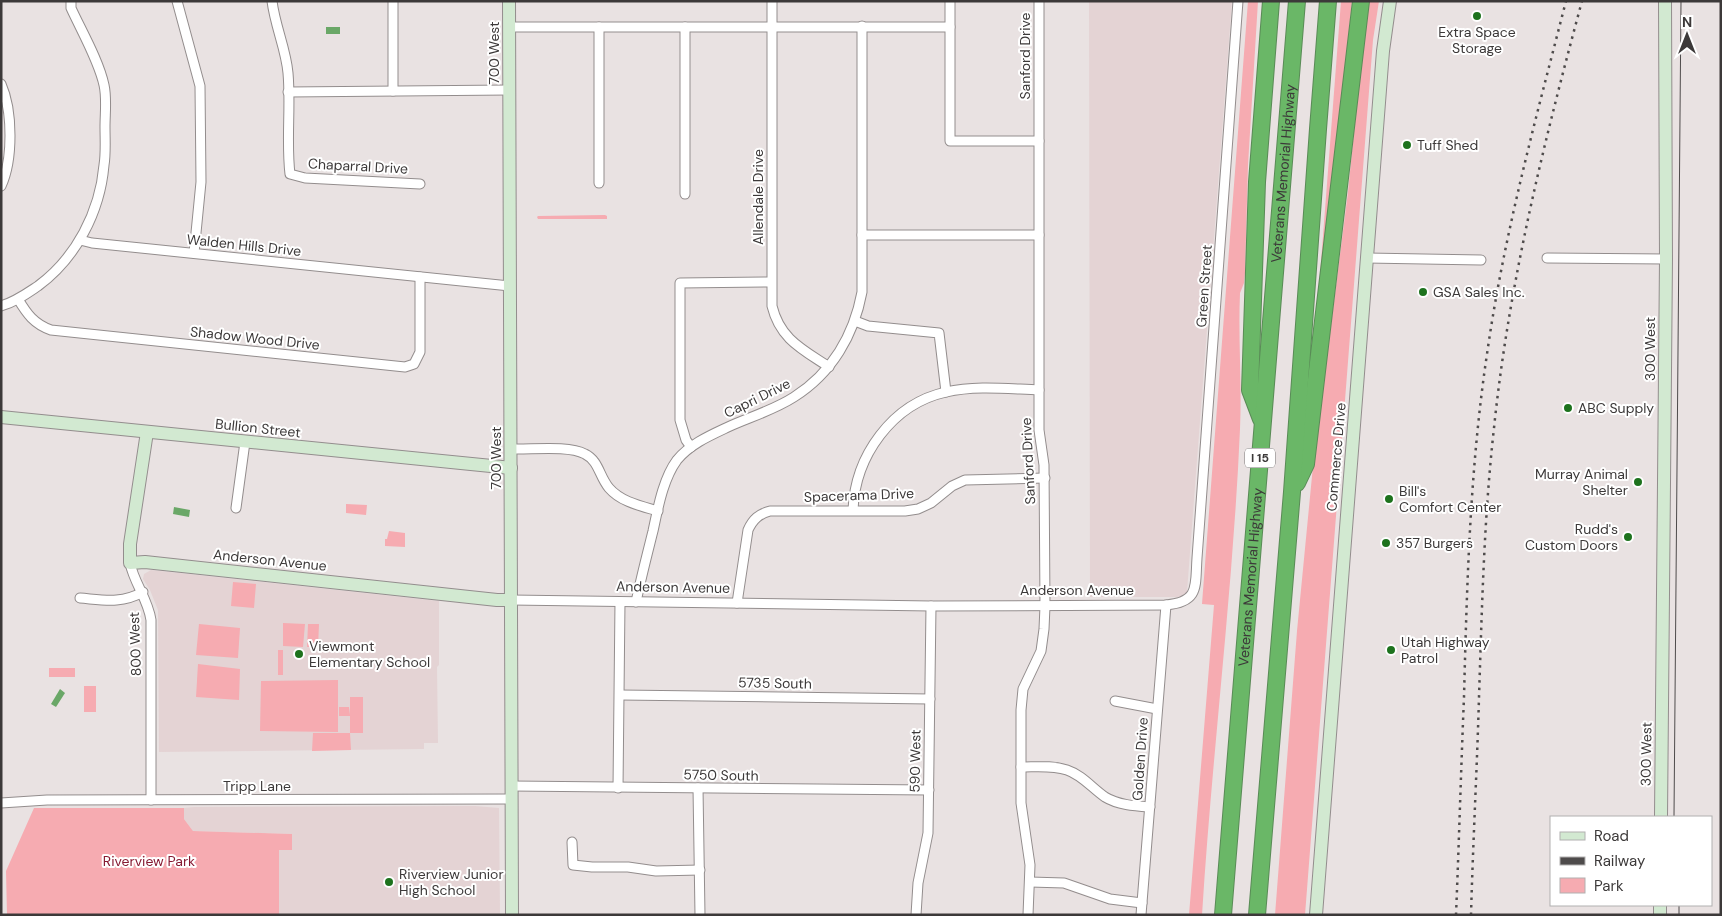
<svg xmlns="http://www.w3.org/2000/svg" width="1722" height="916" viewBox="0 0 1722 916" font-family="'DM Sans',sans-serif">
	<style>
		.built { fill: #e4d3d4 }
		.green { fill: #f6abb1 }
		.water { fill: #6aa767 }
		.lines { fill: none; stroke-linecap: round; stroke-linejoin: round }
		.street-casing { stroke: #938d8d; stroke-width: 11 }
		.secondary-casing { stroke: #938d8d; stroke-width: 14 }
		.highway-casing { stroke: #5a8b57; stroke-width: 18 }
		.street { stroke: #fff; stroke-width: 9 }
		.secondary { stroke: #d2e9d1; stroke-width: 12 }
		.highway { stroke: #6ab767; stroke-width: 16 }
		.tram { stroke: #4e4b4b; stroke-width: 1 }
		.rail { stroke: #4e4b4b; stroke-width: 2.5; stroke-dasharray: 2.5 5; stroke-linecap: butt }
		.poi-dot { fill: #1d721d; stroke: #fff; stroke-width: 2 }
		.labels { text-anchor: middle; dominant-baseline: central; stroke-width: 4; stroke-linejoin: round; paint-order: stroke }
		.shield { fill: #fff; stroke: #767474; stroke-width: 1 }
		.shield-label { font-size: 12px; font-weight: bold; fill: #3c3939 }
		.poi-label { font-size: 14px; fill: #3c3939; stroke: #fff; text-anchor: start }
		.street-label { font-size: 14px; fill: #3c3939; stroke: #fff }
		.park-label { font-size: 14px; fill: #861b33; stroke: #fff }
	</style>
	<rect width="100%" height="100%" fill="#e9e2e2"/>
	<g class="built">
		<polygon points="1089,1 1232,1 1187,592 1181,597 1090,597"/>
		<polygon points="151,570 439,601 439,665 437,667 438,743 424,743 424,749 159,752 158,610 150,590 143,579 144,574"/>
		<polygon points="475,806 499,808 500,915 279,915 279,850 292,834 193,831 184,819 184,808 194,807"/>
	</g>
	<g class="green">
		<path d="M1248 1H1258L1248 165 1245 273 1244 283 1240 293C1238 338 1242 383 1240 429 1233 591 1212 753 1202 915H1189L1214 605 1202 604Z"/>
		<polygon points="1341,1 1352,1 1325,276 1320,275"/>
		<polygon points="1367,1 1379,1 1373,40 1305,915 1275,915 1297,631 1313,466 1348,192"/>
		<polygon points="605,215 607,216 607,219 538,219 537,217 538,216"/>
		<polygon points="346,504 367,505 366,515 346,513"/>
		<polygon points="389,531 405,533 405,547 385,546 385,539 387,539"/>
		<polygon points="233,582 256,584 254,608 231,606"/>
		<polygon points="283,623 305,624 303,647 283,646"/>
		<polygon points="199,624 240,628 238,658 196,655"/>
		<polygon points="308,624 319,624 318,647 307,647"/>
		<rect x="278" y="650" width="5" height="25"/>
		<polygon points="198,664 240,669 239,700 196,697"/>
		<rect x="49" y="668" width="26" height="9"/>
		<polygon points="338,680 338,732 260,731 261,681"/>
		<polygon points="96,686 96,712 84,712 84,686"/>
		<polygon points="350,697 363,697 363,733 350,733 351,750 312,751 313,733 350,733 350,716 339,716 339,707 349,707 350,715"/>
		<polygon points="34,808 184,808 184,819 193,831 292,834 292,850 279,850 279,915 7,915 6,871"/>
	</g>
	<g class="water">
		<rect x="326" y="27" width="14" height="7"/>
		<polygon points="174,507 190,510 189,517 173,514"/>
		<polygon points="60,689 65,693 56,707 51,704"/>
	</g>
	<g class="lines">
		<g class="street-casing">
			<g id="street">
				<polyline points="177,1 200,86 201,182 194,253"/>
				<path d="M272 1C275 26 286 49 288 73 291 107 286 141 290 174L305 178 420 184"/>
				<polyline points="393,1 393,91"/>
				<path d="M772 1V306C780 339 802 349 829 367"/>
				<polyline points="950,1 950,141 1039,141"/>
				<polyline points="509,27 950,27"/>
				<polyline points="599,27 599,183"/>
				<polyline points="685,27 685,194"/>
				<path d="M1 84C13 111 13 160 1 186"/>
				<polyline points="288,92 509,90"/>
				<polyline points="862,235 1039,235"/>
				<polyline points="80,240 92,243 510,286"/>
				<polyline points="1367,258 1481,260"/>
				<polyline points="1547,258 1666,259"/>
				<path d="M18 299C27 314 34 324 51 330L405 367 414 364 420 352V277"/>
				<path d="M1 306C15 302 26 294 38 286 76 258 100 212 104 165 106 153 105 140 105 127 105 113 107 98 104 85 99 61 81 30 71 8V1"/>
				<polyline points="855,321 868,326 939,333 946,392"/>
				<polyline points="691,447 686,440 680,420 680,283 771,282"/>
				<path d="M511 449C530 450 568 445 585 454 599 461 599 476 609 488 621 502 641 506 658 511"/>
				<polyline points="236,508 245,442"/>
				<path d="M853 510C855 456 892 404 946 392 976 385 1009 389 1039 390"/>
				<path d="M130 563C134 583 148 599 151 620V800"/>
				<path d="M80 598C104 600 121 604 143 592"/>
				<path d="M511 600 931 606 1166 605C1200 602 1195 586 1197 558L1238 1"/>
				<path d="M636 602C641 578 647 555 653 531 658 508 663 479 677 460 690 444 711 435 728 427 750 417 774 410 794 397 832 373 854 335 862 292V26"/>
				<path d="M737 603 748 530C753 519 759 514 770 511H905L918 509 931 503 952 486 965 480 1045 478"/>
				<polyline points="620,695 930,699"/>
				<polyline points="1115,701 1157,709"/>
				<path d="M1021 767C1036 767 1052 765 1067 770 1082 775 1092 788 1105 797 1118 805 1135 806 1150 807"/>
				<polyline points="512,786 929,790"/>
				<polyline points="618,788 620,602"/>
				<polyline points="698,788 700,915"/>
				<polyline points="1,803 47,800 512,799"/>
				<polyline points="572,842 573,865 592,867 628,867 656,871 700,870"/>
				<polyline points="1030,882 1064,883 1110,899 1142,903"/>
				<polyline points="916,915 918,883 928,833 931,606"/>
				<polyline points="1028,915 1030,865 1021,803 1021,710 1023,689 1041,651 1044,629 1045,606 1044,465 1039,430 1039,1"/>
				<polyline points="1141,915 1166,605"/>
			</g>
		</g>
		<g class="secondary-casing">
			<g id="secondary">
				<polyline points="509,1 512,915"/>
				<polyline points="1,417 511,468"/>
				<polyline points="147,432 130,544 130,563 145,562 497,600 511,600"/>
				<polyline points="1661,817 1666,259 1665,1"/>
				<polyline points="1316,915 1383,51 1390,1"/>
				<polyline points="1660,915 1660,905"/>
			</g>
		</g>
		<g class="highway-casing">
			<g id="highway">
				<polyline points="1261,419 1250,390 1257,182 1271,1"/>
				<polyline points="1297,483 1306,464 1361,1"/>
				<path id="s1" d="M1223 915 1297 1"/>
				<polyline points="1257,915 1292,492 1318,129 1328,1"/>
			</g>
		</g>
		<use href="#street" class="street"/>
		<use href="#secondary" class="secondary"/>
		<use href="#highway" class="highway"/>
		<g class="tram">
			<polyline points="1674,817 1681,1"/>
			<polyline points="1679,915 1679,905"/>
		</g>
		<g class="rail">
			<path d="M1456 915C1459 842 1461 769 1464 697 1467 582 1470 468 1487 354 1504 234 1536 118 1566 1"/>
			<path d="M1471 915C1473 842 1477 769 1479 697 1482 607 1484 517 1494 428 1509 282 1544 142 1582 1"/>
		</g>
	</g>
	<g class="poi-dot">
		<circle cx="1477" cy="16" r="5"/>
		<circle cx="1407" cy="145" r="5"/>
		<circle cx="1423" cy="292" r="5"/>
		<circle cx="1568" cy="408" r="5"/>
		<circle cx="1638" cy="482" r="5"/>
		<circle cx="1389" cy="499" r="5"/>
		<circle cx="1628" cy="537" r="5"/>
		<circle cx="1386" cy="543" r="5"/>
		<circle cx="1391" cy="650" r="5"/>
		<circle cx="299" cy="654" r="5"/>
		<circle cx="389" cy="882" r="5"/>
	</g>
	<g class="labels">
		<rect class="shield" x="1245" y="448.5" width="30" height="19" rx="4"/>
		<g class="shield-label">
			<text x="1260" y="458">I 15</text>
		</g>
		<g class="poi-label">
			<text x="1477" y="32" text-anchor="middle">Extra Space<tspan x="1477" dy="16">Storage</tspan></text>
			<text x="1417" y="145">Tuff Shed</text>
			<text x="1433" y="292">GSA Sales Inc.</text>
			<text x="1578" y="408">ABC Supply</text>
			<text x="1628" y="474" text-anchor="end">Murray Animal<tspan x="1628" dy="16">Shelter</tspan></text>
			<text x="1399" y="491">Bill's<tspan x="1399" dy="16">Comfort Center</tspan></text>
			<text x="1618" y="529" text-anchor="end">Rudd's<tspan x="1618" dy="16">Custom Doors</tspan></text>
			<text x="1396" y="543">357 Burgers</text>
			<text x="1401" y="642">Utah Highway<tspan x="1401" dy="16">Patrol</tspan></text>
			<text x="309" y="646">Viewmont<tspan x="309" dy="16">Elementary School</tspan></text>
			<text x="399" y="874">Riverview Junior<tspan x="399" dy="16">High School</tspan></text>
		</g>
		<g class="street-label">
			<text transform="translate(494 53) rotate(-90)">700 West</text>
			<text transform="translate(1025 56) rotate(-90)">Sanford Drive</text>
			<text transform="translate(358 166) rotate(3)">Chaparral Drive</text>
			<text stroke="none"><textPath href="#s1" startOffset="744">Veterans Memorial Highway</textPath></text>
			<text transform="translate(758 197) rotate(-90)">Allendale Drive</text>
			<text transform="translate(244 245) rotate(6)">Walden Hills Drive</text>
			<text transform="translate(1204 286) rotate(-86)">Green Street</text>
			<text transform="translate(255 338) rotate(6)">Shadow Wood Drive</text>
			<text transform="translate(1650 349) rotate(-90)">300 West</text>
			<text transform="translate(757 398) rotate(-26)">Capri Drive</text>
			<text transform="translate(258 428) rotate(6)">Bullion Street</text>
			<text transform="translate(1336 457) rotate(-85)">Commerce Drive</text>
			<text transform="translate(496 458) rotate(-90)">700 West</text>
			<text transform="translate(1028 461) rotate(-93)">Sanford Drive</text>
			<text transform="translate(859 495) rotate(-2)">Spacerama Drive</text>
			<text transform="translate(270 560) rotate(6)">Anderson Avenue</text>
			<text stroke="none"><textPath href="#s1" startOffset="339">Veterans Memorial Highway</textPath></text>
			<text transform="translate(673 587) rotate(1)">Anderson Avenue</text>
			<text x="1077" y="590">Anderson Avenue</text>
			<text transform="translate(135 644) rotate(-92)">800 West</text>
			<text transform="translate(775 683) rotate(1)">5735 South</text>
			<text transform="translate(1646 754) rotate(-89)">300 West</text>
			<text transform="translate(1140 759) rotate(-86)">Golden Drive</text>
			<text transform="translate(915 761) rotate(-89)">590 West</text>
			<text transform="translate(721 775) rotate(1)">5750 South</text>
			<text x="257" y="786">Tripp Lane</text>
		</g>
		<g class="park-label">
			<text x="149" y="861">Riverview Park</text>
		</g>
	</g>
	<rect width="1722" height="916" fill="none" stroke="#3c3939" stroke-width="5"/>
	<rect x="1550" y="816" width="162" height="90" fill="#ffffff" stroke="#b1b0b0"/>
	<rect x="1560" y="832" width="25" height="8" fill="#d2e9d1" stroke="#b1b0b0"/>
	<text x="1594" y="841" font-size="15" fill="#3c3939">Road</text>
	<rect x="1560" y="857" width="25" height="8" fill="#4e4b4b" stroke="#b1b0b0"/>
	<text x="1594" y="866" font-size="15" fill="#3c3939">Railway</text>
	<rect x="1560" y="878" width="25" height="15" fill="#f6abb1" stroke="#b1b0b0"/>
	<text x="1594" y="891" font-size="15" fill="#3c3939">Park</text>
	<g transform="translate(1687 35)" stroke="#ffffff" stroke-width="4" paint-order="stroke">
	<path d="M0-4L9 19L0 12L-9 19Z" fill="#3c3939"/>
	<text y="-8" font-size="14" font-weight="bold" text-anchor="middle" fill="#3c3939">N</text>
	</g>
</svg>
